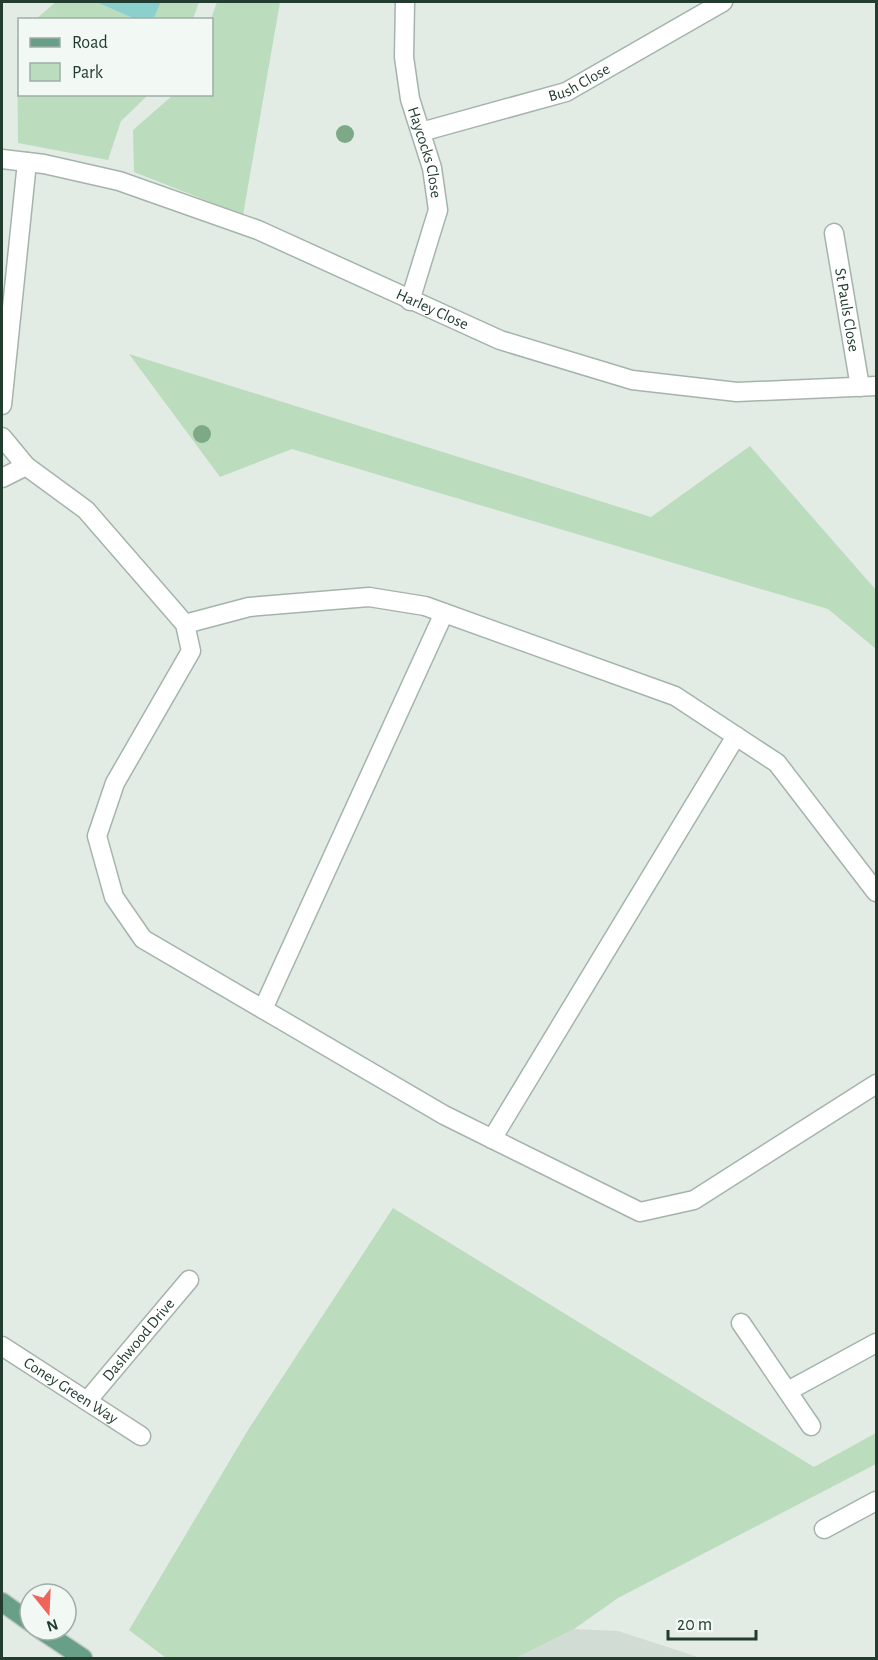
<svg xmlns="http://www.w3.org/2000/svg" width="878" height="1660" viewBox="0 0 878 1660" font-family="'Alegreya Sans',sans-serif">
	<style>
		.built { fill: #d0dcd4 }
		.green { fill: #bbdcbd }
		.water { fill: #8bd0cd }
		.lines { fill: none; stroke-linecap: round; stroke-linejoin: round }
		.minor-casing { stroke: #a5b4ab; stroke-width: 21 }
		.major-casing { stroke: #c1c8c5; stroke-width: 21 }
		.minor { stroke: #fff; stroke-width: 18 }
		.major { stroke: #67a086; stroke-width: 18 }
		.tree { fill: #7ea987 }
		.labels { text-anchor: middle; dominant-baseline: central; stroke-width: 5; stroke-linejoin: round; paint-order: stroke }
		.street-label { font-size: 16px; fill: #223c30; stroke: #f2f8f4 }
	</style>
	<rect width="100%" height="100%" fill="#e2ece5"/>
	<polygon class="built" points="574,1629 618,1631 701,1658 516,1658"/>
	<g class="green">
		<polygon points="56,2 96,2 135,19 36,19"/>
		<polygon points="161,2 199,2 193,19 153,20"/>
		<polygon points="217,2 280,2 243,215 134,172 133,130 173,95 212,94 211,19"/>
		<polygon points="19,36 20,94 148,95 121,121 108,160 18,143 17,38"/>
		<polygon points="129,354 651,517 750,446 876,590 876,649 828,609 292,449 220,477"/>
		<polygon points="393,1208 814,1467 876,1433 876,1464 618,1598 574,1629 516,1658 166,1658 129,1630 248,1430"/>
	</g>
	<polygon class="water" points="96,2 161,2 153,20 135,19"/>
	<g class="lines">
		<g class="minor-casing">
			<g id="minor">
				<path id="s1" d="M405 2 404 57 410 99 432 168 438 210 410 301"/>
				<path id="s2" d="M421 132 566 92 723 2"/>
				<path id="s3" d="M2 159 44 164 119 181 258 230 500 340 632 380 737 392 876 386"/>
				<path id="s4" d="M834 233 860 387"/>
				<polyline points="2,405 27,162"/>
				<polyline points="2,437 26,466 86,510 185,624 191,651 115,783 97,836 114,897 143,939 444,1115 640,1212 694,1200 876,1084"/>
				<polyline points="2,478 26,466"/>
				<polyline points="185,624 249,607 369,597 425,606 675,696 777,763 876,892"/>
				<polyline points="263,1009 444,613"/>
				<polyline points="492,1139 736,736"/>
				<polyline points="741,1323 811,1426"/>
				<path id="s5" d="M2 1346 141 1436"/>
				<polyline points="788,1391 876,1343"/>
				<path id="s6" d="M87 1401 189 1280"/>
				<polyline points="824,1529 876,1501"/>
			</g>
		</g>
		<g class="major-casing">
			<g id="major">
				<polyline points="2,1602 30,1622"/>
				<polyline points="41,1630 83,1658"/>
			</g>
		</g>
		<use href="#minor" class="minor"/>
		<use href="#major" class="major"/>
	</g>
	<g class="tree">
		<circle cx="345" cy="134" r="9"/>
		<circle cx="202" cy="434" r="9"/>
	</g>
	<g class="labels">
		<g class="street-label">
			<text stroke="none"><textPath href="#s2" startOffset="166">Bush Close</textPath></text>
			<text stroke="none"><textPath href="#s1" startOffset="153">Haycocks Close</textPath></text>
			<text stroke="none"><textPath href="#s3" startOffset="458">Harley Close</textPath></text>
			<text stroke="none"><textPath href="#s4" startOffset="78">St Pauls Close</textPath></text>
			<text stroke="none"><textPath href="#s6" startOffset="80">Dashwood Drive</textPath></text>
			<text stroke="none"><textPath href="#s5" startOffset="82">Coney Green Way</textPath></text>
		</g>
	</g>
	<rect width="878" height="1660" fill="none" stroke="#223c30" stroke-width="6"/>
	<rect x="18" y="18" width="195" height="78" fill="#f2f8f4" stroke="#9fada6" stroke-width="1.5"/>
	<rect x="30" y="38" width="30" height="9" fill="#67a086" stroke="#9fada6" stroke-width="1.5"/>
	<text x="72" y="48" font-size="18" fill="#223c30">Road</text>
	<rect x="30" y="63" width="30" height="18" fill="#bbdcbd" stroke="#9fada6" stroke-width="1.5"/>
	<text x="72" y="78" font-size="18" fill="#223c30">Park</text>
	<g transform="translate(48 1612) rotate(162)"><circle r="28" fill="#f2f8f4" stroke="#9fada6" stroke-width="1.5"/>
	<path d="M0-4.5L10 22L0 15L-10 22Z" fill="#ef645c"/>
	<text y="-9" font-size="16" font-weight="bold" text-anchor="middle" fill="#223c30">N</text>
	</g>
	<path d="M668 1630v9h88v-9" fill="none" stroke="#223c30" stroke-width="3"/>
	<text x="677" y="1630" font-size="18" fill="#223c30" stroke="#f2f8f4" stroke-width="4.5" paint-order="stroke">20 m</text>
</svg>
